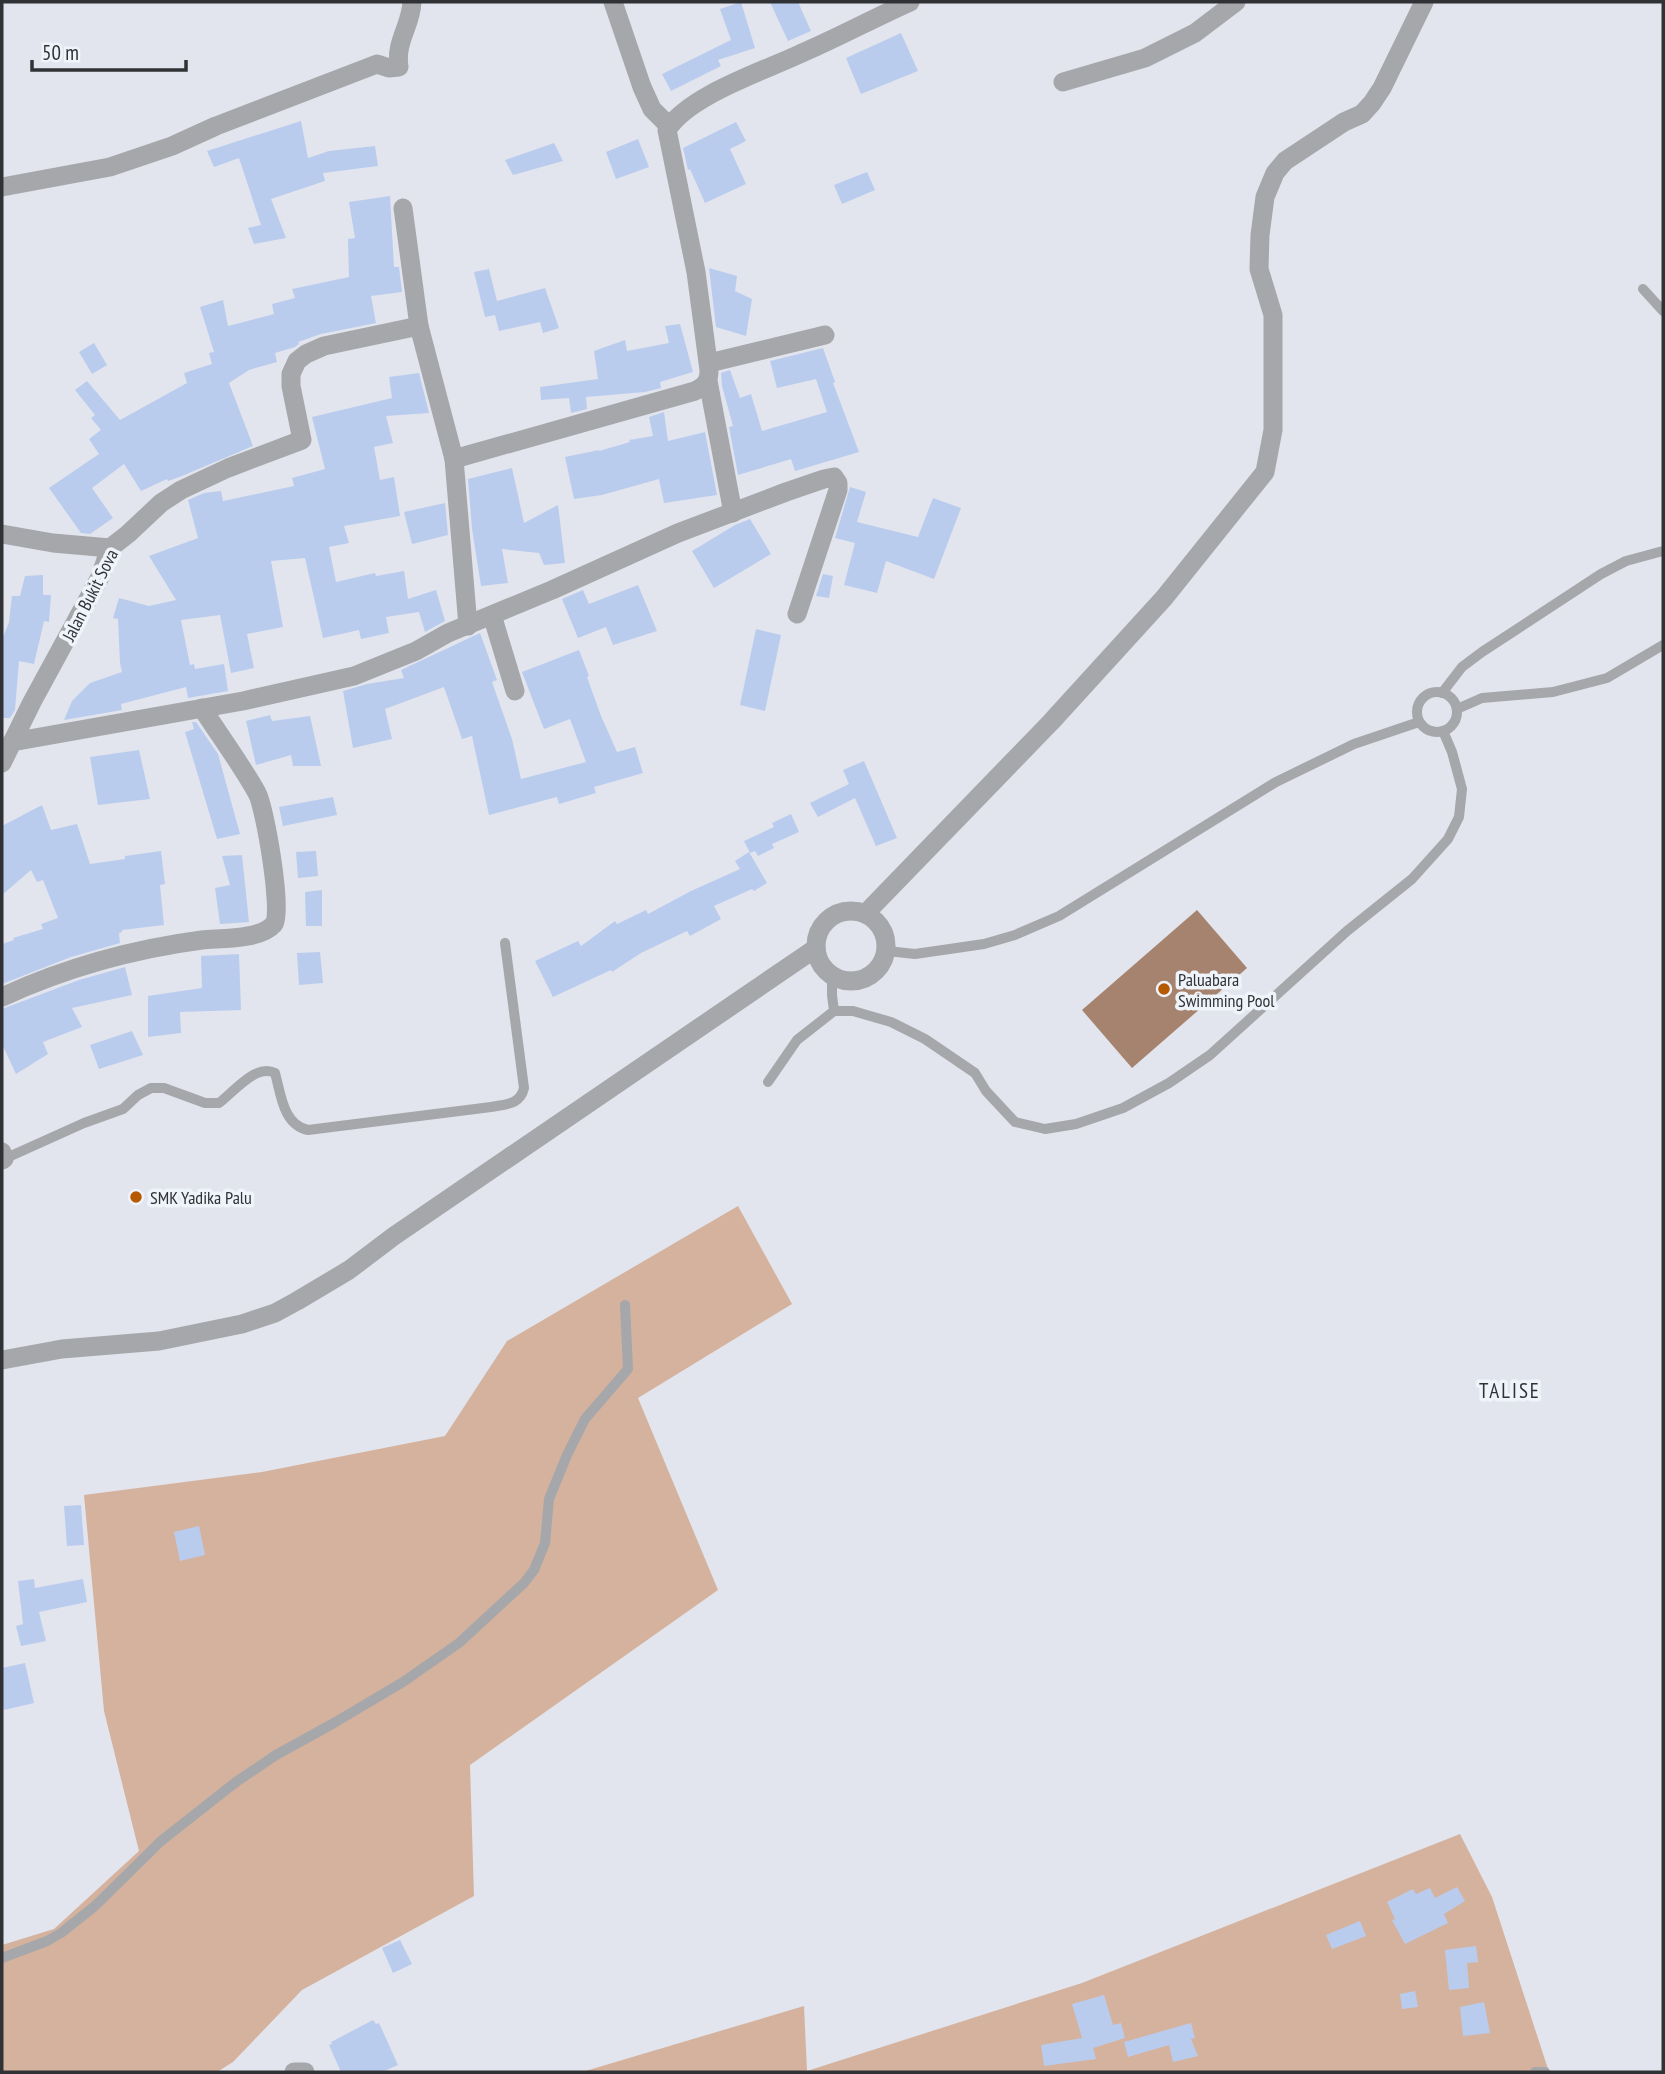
<svg xmlns="http://www.w3.org/2000/svg" width="1665" height="2074" viewBox="0 0 1665 2074" font-family="'PT Sans Narrow',sans-serif">
	<style>
		.green { fill: #d5b29d }
		.water { fill: #a5836e }
		.building { fill: #baccee }
		.lines { fill: none; stroke-linecap: round; stroke-linejoin: round }
		.service { stroke: #a5a7aa; stroke-width: 10 }
		.minor { stroke: #a5a7aa; stroke-width: 19 }
		.poi-dot { fill: #b65a01; stroke: #eff3fa; stroke-width: 2.5 }
		.labels { text-anchor: middle; dominant-baseline: central; stroke-width: 7; stroke-linejoin: round; paint-order: stroke }
		.street-label { font-size: 18px; fill: #313235; stroke: #eff3fa }
		.poi-label { font-size: 18px; fill: #313235; stroke: #eff3fa; text-anchor: start }
		.quarter-label { font-size: 21px; letter-spacing: 2px; fill: #313235; stroke: #eff3fa }
	</style>
	<rect width="100%" height="100%" fill="#e2e5ed"/>
	<g class="green">
		<polygon points="738,1206 792,1304 638,1398 718,1590 470,1765 474,1896 302,1990 233,2062 217,2072 2,2072 2,1945 54,1929 139,1851 104,1711 84,1495 262,1472 445,1436 507,1341"/>
		<polygon points="1460,1834 1492,1897 1549,2072 582,2072 804,2006 807,2071 1082,1983"/>
	</g>
	<polygon class="water" points="1197,910 1247,968 1132,1068 1082,1010"/>
	<g class="building">
		<polygon points="741,2 755,48 718,60 721,66 671,91 662,74 731,40 720,9"/>
		<polygon points="770,2 798,2 811,31 788,41"/>
		<polygon points="901,33 918,71 861,94 846,58"/>
		<polygon points="301,121 308,158 329,151 375,146 378,166 323,173 325,181 271,199 286,238 254,244 248,228 261,225 239,158 214,167 207,151"/>
		<polygon points="736,122 746,141 730,149 746,184 705,203 690,169 688,170 683,148"/>
		<polygon points="638,139 649,167 616,179 606,152"/>
		<polygon points="554,143 563,161 513,175 505,160"/>
		<polygon points="867,172 875,190 842,204 834,185"/>
		<polygon points="390,196 394,267 399,267 402,292 371,296 376,323 321,334 298,342 299,344 295,347 275,353 277,362 249,370 229,383 253,446 182,476 168,481 167,479 141,491 124,464 92,488 113,518 90,534 81,533 49,488 99,454 89,439 101,430 91,418 95,415 75,390 87,381 120,420 187,383 184,373 212,364 209,353 214,352 200,307 223,300 228,326 274,314 272,304 295,298 292,289 349,277 348,239 355,238 349,202"/>
		<polygon points="709,268 737,276 735,291 752,299 746,336 716,327"/>
		<polygon points="489,269 497,301 545,288 559,328 543,333 540,322 499,331 495,315 485,317 474,272"/>
		<polygon points="680,324 693,372 660,382 661,388 645,392 586,397 587,409 571,413 569,398 541,400 540,387 598,379 594,351 625,340 627,351 669,343 665,326"/>
		<polygon points="94,343 107,365 92,374 79,352"/>
		<polygon points="823,348 835,382 833,383 859,452 795,471 791,459 738,475 729,427 733,426 722,386 721,373 730,370 740,398 751,394 762,431 827,412 816,379 777,388 770,361"/>
		<polygon points="419,373 429,413 386,416 393,443 374,447 380,480 394,477 400,516 344,526 349,543 329,547 336,582 375,573 376,576 404,571 408,599 436,590 445,621 425,632 419,612 386,617 389,633 361,639 359,630 323,638 305,558 271,561 283,627 247,634 254,668 231,673 220,615 181,620 190,665 194,664 195,669 224,664 228,691 188,698 186,687 121,704 122,710 64,720 72,701 90,683 122,672 120,663 118,619 113,618 119,598 149,606 176,600 149,556 198,538 188,500 204,493 221,491 223,501 294,486 292,478 325,469 312,417 392,398 389,377"/>
		<polygon points="664,412 668,441 705,432 717,495 664,503 659,479 602,495 574,499 565,457 599,450 599,451 630,442 629,440 653,436 649,417"/>
		<polygon points="512,468 524,523 558,505 565,563 544,565 539,553 502,549 508,583 481,586 472,529 468,479"/>
		<polygon points="850,487 866,492 857,522 918,537 933,498 961,508 934,579 886,561 877,593 844,585 855,543 835,538"/>
		<polygon points="445,503 448,535 412,544 404,512"/>
		<polygon points="750,519 771,554 714,588 692,551 735,525"/>
		<polygon points="823,574 833,576 829,598 816,596"/>
		<polygon points="43,575 43,595 51,595 49,622 44,621 34,664 19,661 15,710 10,718 2,718 2,640 9,622 12,596 20,596 25,576"/>
		<polygon points="638,585 657,631 613,645 606,627 578,638 562,599 583,590 589,604"/>
		<polygon points="756,629 781,635 765,711 740,705"/>
		<polygon points="480,633 497,680 492,682 512,739 521,779 586,762 570,719 544,729 522,672 579,650 589,676 587,677 601,716 617,752 635,747 643,773 594,787 596,793 559,804 557,797 489,815 472,736 462,739 444,687 385,709 392,739 353,748 343,691 367,684 404,678 401,670"/>
		<polygon points="270,715 272,721 310,716 321,766 293,766 291,755 256,765 246,721"/>
		<polygon points="192,722 196,722 218,754 240,834 217,839 185,732 194,729"/>
		<polygon points="139,750 150,799 98,805 90,757"/>
		<polygon points="864,761 897,838 876,846 855,798 818,817 810,803 849,784 843,770"/>
		<polygon points="333,797 337,815 283,826 279,807"/>
		<polygon points="42,805 51,830 77,824 90,864 125,859 125,856 161,851 165,884 160,885 164,925 122,930 122,932 119,933 120,943 71,957 2,984 2,944 14,940 13,938 43,929 41,924 58,918 43,880 37,882 31,870 2,895 2,826"/>
		<polygon points="791,814 799,832 772,844 774,848 758,856 755,851 750,853 744,841 774,827 772,823"/>
		<polygon points="316,851 318,876 298,878 296,852"/>
		<polygon points="749,852 767,883 754,891 752,889 714,906 721,919 690,936 687,931 641,953 612,972 611,970 553,997 535,961 578,941 581,946 615,921 617,924 646,910 648,914 691,891 740,869 735,861"/>
		<polygon points="242,855 249,922 220,924 215,888 230,885 222,856"/>
		<polygon points="322,890 322,926 306,926 305,892"/>
		<polygon points="320,952 323,983 299,985 297,953"/>
		<polygon points="239,954 241,1010 180,1012 181,1033 148,1037 148,996 202,988 201,956"/>
		<polygon points="125,967 132,995 72,1008 82,1027 43,1042 48,1054 16,1074 2,1044 2,1009 79,980"/>
		<polygon points="132,1031 143,1055 99,1069 90,1045"/>
		<polygon points="81,1505 84,1545 67,1546 64,1506"/>
		<polygon points="199,1526 205,1555 180,1561 174,1532"/>
		<polygon points="34,1579 35,1588 83,1579 87,1602 39,1612 46,1641 21,1646 16,1626 23,1624 18,1581"/>
		<polygon points="25,1663 34,1703 4,1710 2,1700 2,1668"/>
		<polygon points="1457,1887 1465,1901 1444,1914 1448,1923 1405,1944 1392,1920 1395,1919 1387,1902 1413,1889 1416,1894 1430,1888 1435,1898"/>
		<polygon points="1360,1921 1366,1936 1332,1949 1326,1935"/>
		<polygon points="400,1940 412,1964 393,1973 382,1948"/>
		<polygon points="1476,1946 1478,1962 1467,1963 1469,1988 1449,1990 1445,1950"/>
		<polygon points="1415,1991 1418,2007 1402,2009 1400,1994"/>
		<polygon points="1104,1995 1113,2025 1121,2023 1125,2038 1093,2048 1096,2059 1044,2066 1041,2045 1082,2038 1072,2004"/>
		<polygon points="1484,2002 1490,2033 1463,2036 1460,2007"/>
		<polygon points="373,2020 376,2024 379,2023 398,2065 382,2072 341,2072 329,2045 332,2044 331,2042"/>
		<polygon points="1191,2023 1195,2038 1191,2039 1198,2056 1173,2062 1169,2045 1128,2057 1124,2042"/>
	</g>
	<g class="lines">
		<g class="service">
			<polyline points="1643,289 1663,311"/>
			<circle cx="1437" cy="712" r="20"/>
			<polyline points="1442,693 1462,667 1482,652 1601,574 1626,561 1663,551"/>
			<polyline points="1457,709 1482,698 1553,692 1607,678 1663,645"/>
			<polyline points="887,951 915,954 984,944 1015,935 1059,916 1276,782 1354,744 1419,722"/>
			<polyline points="834,1011 853,1011 891,1022 925,1039 975,1073 986,1091 1015,1122 1045,1129 1076,1124 1123,1108 1169,1083 1210,1055 1347,931 1412,879 1448,839 1459,817 1462,789 1452,752 1443,731"/>
			<polyline points="768,1082 797,1040 834,1011 832,995 832,977"/>
			<path d="M4 1159 84 1123 123 1109 138 1095 151 1088H164L205 1103H219C234 1092 256 1063 275 1073 281 1094 283 1125 308 1130L491 1107C506 1104 520 1105 524 1088L505 943"/>
			<polyline points="2,1958 47,1941 61,1933 95,1906 161,1841 236,1782 276,1755 334,1723 403,1682 459,1643 524,1583 534,1570 545,1543 549,1499 567,1455 585,1419 628,1369 625,1305"/>
			<polyline points="1535,2072 1545,2072"/>
		</g>
		<g class="minor">
			<polyline points="613,2 642,87 652,109 669,126"/>
			<polyline points="1063,82 1145,58 1195,33 1236,2"/>
			<path d="M2 187 110 167 172 146 216 126 377 64 389 68 399 67C395 41 411 26 412 2"/>
			<polyline points="403,208 419,326 454,459 468,626"/>
			<polyline points="709,363 825,335"/>
			<polyline points="708,381 733,513"/>
			<path d="M454 459 695 391C705 386 709 382 709 370L696 272 667 130C689 95 764 71 802 53 839 37 874 18 910 2"/>
			<polyline points="2,534 53,543 110,548"/>
			<polyline points="492,615 515,691"/>
			<polyline points="12,742 243,701 354,676 416,651 448,633 552,590 678,533 786,492 824,479 834,477 838,483 838,490 797,614"/>
			<polyline points="2,763 32,702 100,577 110,548 128,534 161,503 181,490 228,468 302,440 291,386 291,374 297,361 306,354 324,346 419,326"/>
			<circle cx="851" cy="946" r="35"/>
			<polyline points="865,914 1051,722 1164,598 1265,472 1273,430 1273,315 1259,269 1260,235 1265,197 1275,173 1285,161 1344,122 1362,114 1372,103 1382,88 1424,2"/>
			<path d="M2 997C65 968 133 949 202 940 222 938 260 940 274 924 283 914 265 807 257 793 241 764 220 736 202 708"/>
			<polyline points="2,1152 4,1159 2,1160"/>
			<polyline points="2,1360 62,1349 159,1341 242,1324 275,1313 297,1301 349,1270 394,1236 816,948"/>
			<polyline points="294,2072 305,2072"/>
		</g>
	</g>
	<g class="poi-dot">
		<circle cx="1164" cy="989" r="7"/>
		<circle cx="136" cy="1197" r="7"/>
	</g>
	<g class="labels">
		<g class="street-label">
			<text transform="translate(90 595) rotate(-63)">Jalan Bukit Sova</text>
		</g>
		<g class="poi-label">
			<text x="1178" y="979">Paluabara<tspan x="1178" dy="21">Swimming Pool</tspan></text>
			<text x="150" y="1197">SMK Yadika Palu</text>
		</g>
		<g class="quarter-label">
			<text x="1510" y="1390">TALISE</text>
		</g>
	</g>
	<rect width="1665" height="2074" fill="none" stroke="#313235" stroke-width="7"/>
	<path d="M32 60v10h154v-10" fill="none" stroke="#313235" stroke-width="3.5"/>
	<text x="42" y="60" font-size="21" fill="#313235" stroke="#eff3fa" stroke-width="5" paint-order="stroke">50 m</text>
</svg>
